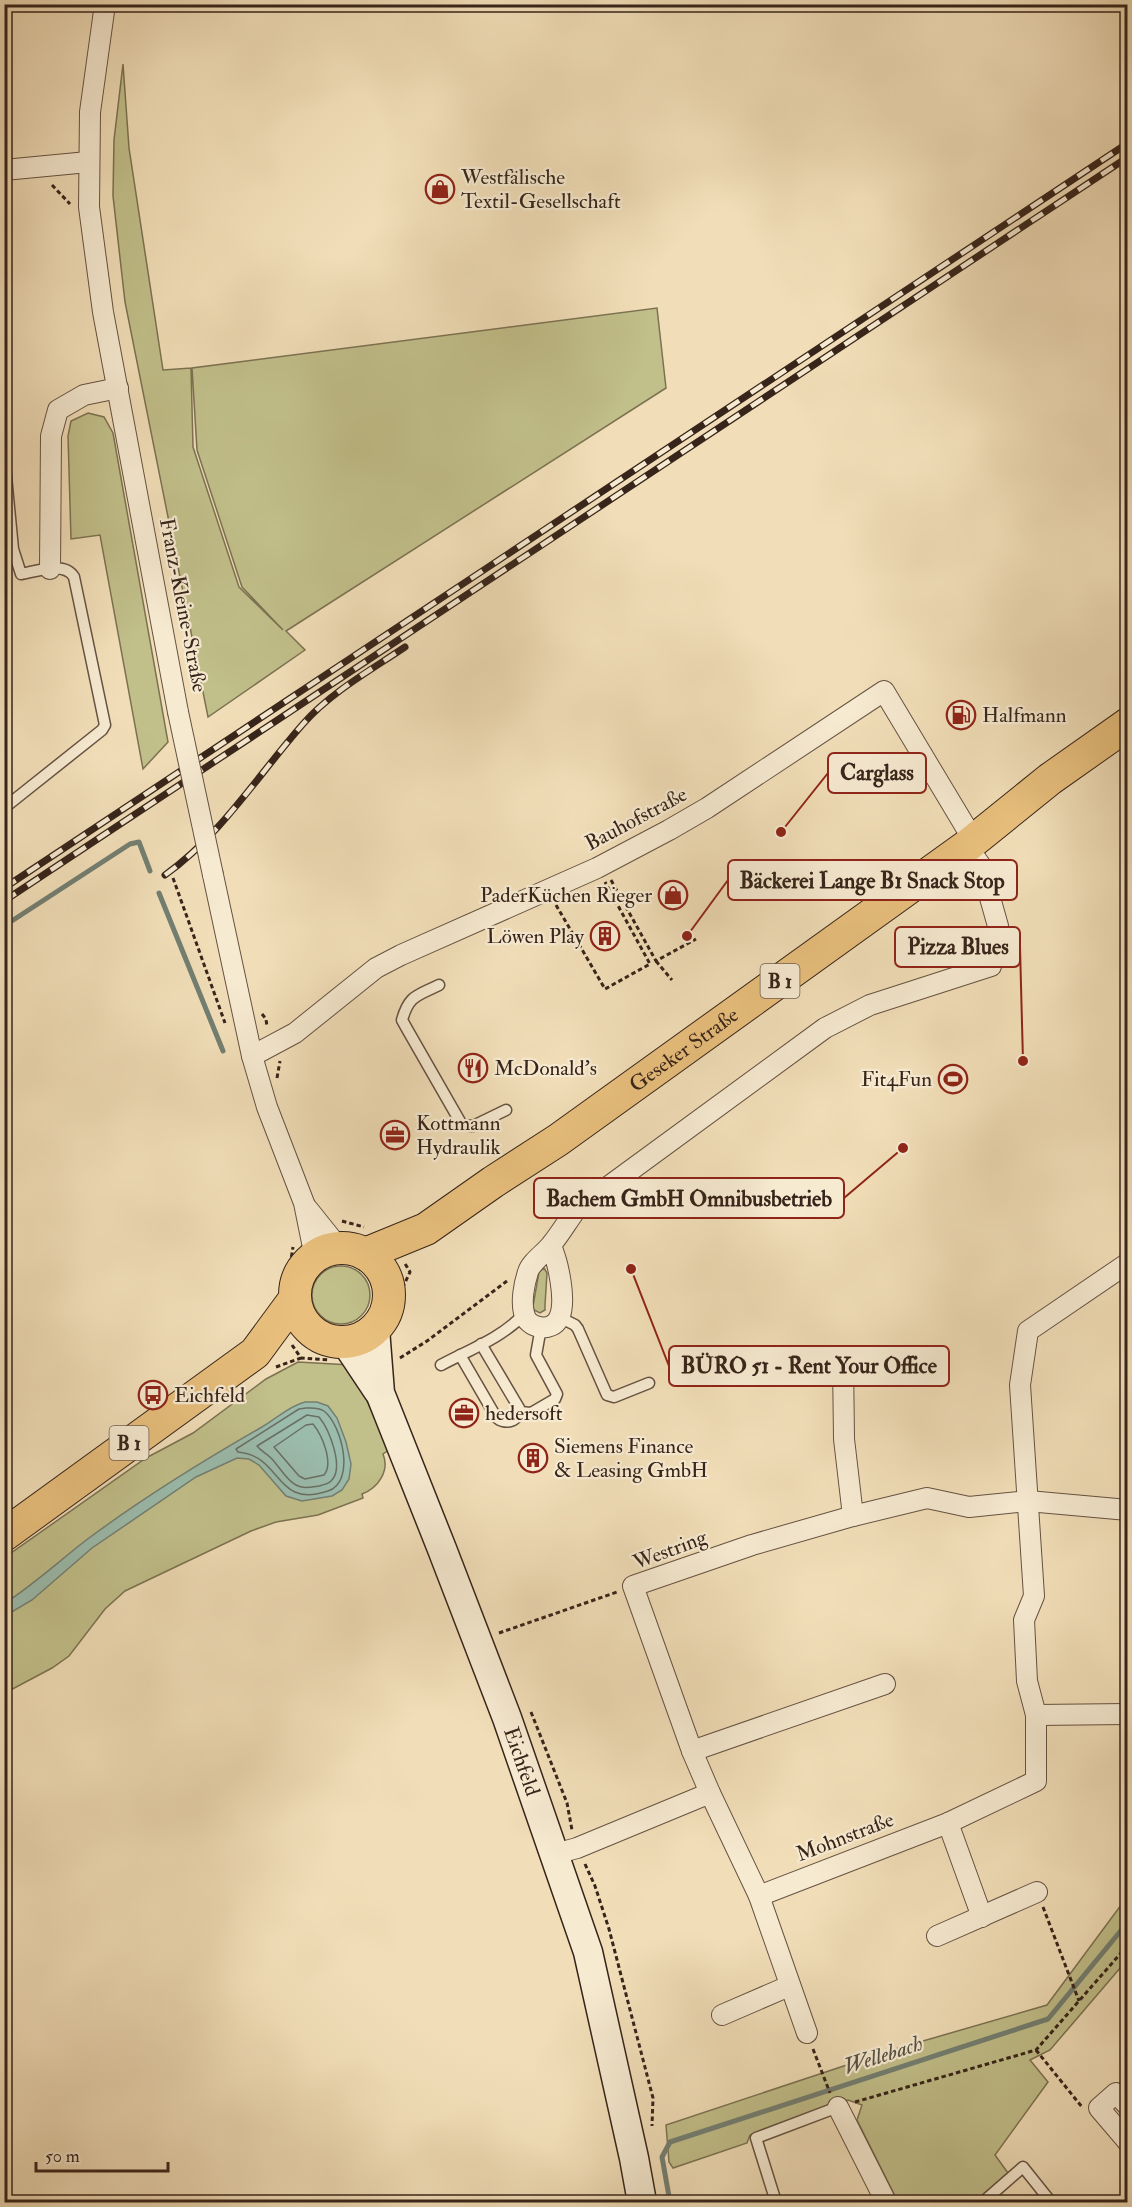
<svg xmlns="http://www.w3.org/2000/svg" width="1132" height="2207" viewBox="0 0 1132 2207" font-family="'IM FELL Double Pica',serif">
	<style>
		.green { fill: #c1bf8a; stroke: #7c7252; stroke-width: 1.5 }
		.water { fill: #9bbcad; stroke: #737f72; stroke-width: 1.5 }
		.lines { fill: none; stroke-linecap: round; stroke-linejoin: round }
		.shore { stroke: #697064; stroke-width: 1.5 }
		.stream { stroke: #737f72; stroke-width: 5 }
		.service-casing { stroke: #665242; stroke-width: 13 }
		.minor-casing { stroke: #665242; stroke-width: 22 }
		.secondary-casing { stroke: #37241a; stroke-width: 31 }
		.primary-casing { stroke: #37241a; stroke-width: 34 }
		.path { stroke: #37241a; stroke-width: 3; stroke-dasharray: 4.5 3; stroke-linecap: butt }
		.service { stroke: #f6ead1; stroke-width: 10 }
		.minor { stroke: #f6ead1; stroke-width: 20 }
		.secondary { stroke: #f6ead1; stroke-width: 28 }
		.primary { stroke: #e8bf7c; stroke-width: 32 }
		.rail-casing { stroke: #37241a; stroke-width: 7 }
		.rail { stroke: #f6ead1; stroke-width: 4.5; stroke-dasharray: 14; stroke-linecap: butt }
		.minor-bridge-casing { stroke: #665242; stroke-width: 22; stroke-linecap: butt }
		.minor-bridge { stroke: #f6ead1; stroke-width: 20 }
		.labels { text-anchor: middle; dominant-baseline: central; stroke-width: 4.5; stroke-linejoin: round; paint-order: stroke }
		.shield { fill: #f6ead1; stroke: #705f51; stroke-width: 1.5 }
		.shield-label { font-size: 20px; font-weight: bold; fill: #37241a }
		.poi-label { font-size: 21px; fill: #37241a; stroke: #f6ead1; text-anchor: start }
		.street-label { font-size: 21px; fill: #37241a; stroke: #f6ead1 }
		.water-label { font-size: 22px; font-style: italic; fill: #555246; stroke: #f6ead1 }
		.leader { fill: none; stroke: #8f2418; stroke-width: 2 }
		.callout-dot { fill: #8f2418; stroke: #f6ead1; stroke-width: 2 }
		.callout { fill: #f6ead1; stroke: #8f2418; stroke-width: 2 }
		.callout-label { font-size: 22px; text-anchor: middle; font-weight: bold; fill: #37241a }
	</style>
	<rect width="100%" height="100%" fill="#f1deb8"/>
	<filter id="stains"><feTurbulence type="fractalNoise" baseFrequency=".00333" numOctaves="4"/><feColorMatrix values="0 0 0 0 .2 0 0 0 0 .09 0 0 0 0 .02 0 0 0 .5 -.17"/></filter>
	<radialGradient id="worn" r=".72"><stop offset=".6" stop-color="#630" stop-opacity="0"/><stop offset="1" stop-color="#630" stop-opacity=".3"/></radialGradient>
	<g class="green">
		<polygon points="123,64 129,148 163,370 191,368 193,447 239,587 283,630 242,587 197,450 192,368 657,308 666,388 286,631 305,650 208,717 125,302 113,196 114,140"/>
		<polygon points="88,413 104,417 113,433 168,742 143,769 100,535 71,539 68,436 71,421"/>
		<circle cx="341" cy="1295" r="29"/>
		<polygon points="544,1268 547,1273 545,1305 545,1310 540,1313 534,1310 533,1306 539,1272"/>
		<path d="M298 1362 351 1365 389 1450 383 1454C390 1471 378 1488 362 1494L363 1498 318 1515 276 1522 251 1531 125 1591 105 1609 69 1656 52 1668 5 1693 4 1558 146 1458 193 1433 266 1379Z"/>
		<polygon points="1127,1897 1127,1960 1050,2050 1030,2060 1048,2082 995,2155 1008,2173 975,2202 898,2202 857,2120 862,2105 848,2100 750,2135 747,2143 673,2168 669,2162 666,2125 892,2050 1047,2005"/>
	</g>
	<path class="water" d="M305 1402H317L328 1406 337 1418 346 1442 351 1464 349 1479 342 1490 332 1496 302 1501 286 1496 259 1465 249 1459 237 1458 196 1477 92 1548 32 1600 5 1616V1603C33 1585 58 1562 85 1541 141 1499 201 1462 262 1427 276 1419 289 1406 305 1402Z"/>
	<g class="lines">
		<g class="shore">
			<path d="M306 1408C312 1408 318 1407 324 1411 342 1425 356 1482 328 1491 274 1509 283 1456 238 1452L236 1449 299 1409Z"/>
			<path d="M307 1415 319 1417C329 1429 345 1468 331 1481 328 1484 323 1485 319 1486 311 1487 303 1489 296 1485 286 1480 279 1466 271 1458 266 1453 261 1451 257 1446Z"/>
			<path d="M313 1424C322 1435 334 1463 324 1475L305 1479 299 1476 274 1447 306 1425Z"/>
		</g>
		<g class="stream">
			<polyline points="159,893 223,1051"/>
			<polyline points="4,926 130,844 139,842 150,871"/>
			<polyline points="670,2202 662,2157 670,2142 1048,2019 1128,1922"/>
		</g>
		<g class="service-casing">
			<g id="service">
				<path d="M4 455 13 549 21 574C37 571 65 561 74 577L105 725 102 730 4 808"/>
				<path d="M439 985C417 996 409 995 402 1020L407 1029 462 1125 473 1126 506 1110"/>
				<polyline points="559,1317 575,1325 578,1329 607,1395 614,1397 649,1383"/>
				<path d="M460 1355 496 1417C504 1426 521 1421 519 1408L481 1344"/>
				<path d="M441 1365C469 1350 502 1338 524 1314"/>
				<polyline points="520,1412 531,1413 555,1399 557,1394 536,1355 541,1327"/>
				<polyline points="776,2202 756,2138 838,2107"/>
				<polyline points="983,2202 1023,2167 1051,2202"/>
			</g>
		</g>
		<g class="minor-casing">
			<g id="minor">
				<polyline points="105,4 90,112 89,207 103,312 178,712"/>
				<polyline points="4,170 88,162"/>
				<polyline points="50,569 51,436 58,410 84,395 118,388"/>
				<polyline points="213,875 252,1056 267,1107 304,1203 315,1257"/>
				<polyline points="252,1056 295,1033 376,968 401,955 597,868 669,830 707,808 884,691 974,841"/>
				<polyline points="307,1208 339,1248"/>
				<path d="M551 1246C558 1262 567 1301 559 1318 552 1333 527 1329 524 1313 521 1301 524 1284 528 1272 531 1262 545 1253 551 1245 560 1234 567 1222 575 1211L825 1028 870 1005 991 966 998 926 981 866 967 846"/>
				<polyline points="843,1361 844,1439 853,1516"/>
				<polyline points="1036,1715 1128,1714"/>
				<polyline points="692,1751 885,1684"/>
				<polyline points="948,1823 982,1917"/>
				<polyline points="555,1854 577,1848 710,1793"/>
				<polyline points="759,1896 948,1823 1036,1781 1036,1715 1027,1681 1024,1620 1034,1596 1020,1385 1028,1331 1128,1263"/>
				<polyline points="937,1936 1037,1892"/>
				<polyline points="722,2015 789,1986"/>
				<polyline points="807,2033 759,1896 710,1793 692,1751 633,1586 752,1545 853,1516 927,1498 969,1507 1028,1501 1128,1510"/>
				<polyline points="1128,2106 1116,2093 1099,2108 1128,2142"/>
				<polyline points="838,2107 886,2202"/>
			</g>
		</g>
		<g class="secondary-casing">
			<g id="secondary">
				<path id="s1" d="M375 1329 380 1393 442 1549 507 1718 588 1952 634 2158 642 2202"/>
				<polyline points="346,1343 378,1391"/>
			</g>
		</g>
		<g class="primary-casing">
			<g id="primary">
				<circle cx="342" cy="1295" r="47"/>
				<path id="s2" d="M365 1254 426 1229 493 1182 558 1140 967 846 1050 779 1128 724"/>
				<polyline points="4,1535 255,1353 294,1300"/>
			</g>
		</g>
		<g class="path">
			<polyline points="52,185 70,204"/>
			<polyline points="173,878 225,1023"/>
			<polyline points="611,880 656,961 696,939"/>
			<polyline points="556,905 605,989 650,964 605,882"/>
			<polyline points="656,961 672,980"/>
			<polyline points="262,1014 266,1019 267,1027"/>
			<polyline points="277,1078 280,1061"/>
			<polyline points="342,1221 364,1227"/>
			<polyline points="284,1278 290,1266 293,1247"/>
			<polyline points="393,1316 394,1306 410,1272 404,1262"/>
			<polyline points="292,1345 301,1358 329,1360"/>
			<polyline points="400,1358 427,1341 507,1281"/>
			<polyline points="276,1367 301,1358"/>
			<polyline points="499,1633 617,1592"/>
			<polyline points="531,1712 567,1803 572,1830"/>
			<polyline points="585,1864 595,1886 609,1929 653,2098 652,2126"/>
			<polyline points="1043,1907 1079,2001"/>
			<polyline points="813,2049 830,2093"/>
			<polyline points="1036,2050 1082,2107"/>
			<polyline points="855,2102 1036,2050 1128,1945"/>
		</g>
		<use href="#service" class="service"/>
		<use href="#minor" class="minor"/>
		<use href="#secondary" class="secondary"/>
		<use href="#primary" class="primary"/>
		<g class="rail-casing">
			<g id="rail">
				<path d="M165 875C221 835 258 775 303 724 331 692 371 670 405 647"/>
				<polyline points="4,888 1128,143"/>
				<polyline points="4,901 1128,157"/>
			</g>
		</g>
		<use href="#rail" class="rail"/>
		<g class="minor-bridge-casing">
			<polyline id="minor-bridge" points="178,712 213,875"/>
		</g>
		<use href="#minor-bridge" class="minor-bridge"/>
	</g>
	<defs>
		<g id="shop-ring" transform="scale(1.5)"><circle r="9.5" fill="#f6ead1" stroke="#8f2418" stroke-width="1.5"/><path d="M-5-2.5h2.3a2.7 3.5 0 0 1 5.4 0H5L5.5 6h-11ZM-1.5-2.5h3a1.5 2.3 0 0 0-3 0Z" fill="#8f2418"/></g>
		<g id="fuel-ring" transform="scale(1.5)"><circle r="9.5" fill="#f6ead1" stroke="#8f2418" stroke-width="1.5"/><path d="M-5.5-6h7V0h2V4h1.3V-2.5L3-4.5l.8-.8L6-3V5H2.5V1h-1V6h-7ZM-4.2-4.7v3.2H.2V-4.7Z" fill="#8f2418"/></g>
		<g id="building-ring" transform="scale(1.5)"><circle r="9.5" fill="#f6ead1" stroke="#8f2418" stroke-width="1.5"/><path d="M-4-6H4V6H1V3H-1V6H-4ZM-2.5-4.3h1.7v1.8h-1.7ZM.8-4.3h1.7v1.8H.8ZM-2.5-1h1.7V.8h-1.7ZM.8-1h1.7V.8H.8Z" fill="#8f2418"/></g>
		<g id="restaurant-ring" transform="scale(1.5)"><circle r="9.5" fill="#f6ead1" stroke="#8f2418" stroke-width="1.5"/><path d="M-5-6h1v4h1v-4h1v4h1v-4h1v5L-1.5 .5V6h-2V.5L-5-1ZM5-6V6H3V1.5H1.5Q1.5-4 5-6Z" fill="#8f2418"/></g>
		<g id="stadium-ring" transform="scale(1.5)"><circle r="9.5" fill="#f6ead1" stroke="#8f2418" stroke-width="1.5"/><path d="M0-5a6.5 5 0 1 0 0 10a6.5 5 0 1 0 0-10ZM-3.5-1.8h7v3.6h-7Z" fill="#8f2418"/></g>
		<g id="office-ring" transform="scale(1.5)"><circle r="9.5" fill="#f6ead1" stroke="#8f2418" stroke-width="1.5"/><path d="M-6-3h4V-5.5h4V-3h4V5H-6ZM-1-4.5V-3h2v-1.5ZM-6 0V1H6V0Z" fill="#8f2418"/></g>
		<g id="bus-ring" transform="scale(1.5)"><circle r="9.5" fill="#f6ead1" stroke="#8f2418" stroke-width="1.5"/><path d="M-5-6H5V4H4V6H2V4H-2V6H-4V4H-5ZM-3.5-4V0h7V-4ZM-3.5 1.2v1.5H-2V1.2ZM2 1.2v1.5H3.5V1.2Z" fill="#8f2418"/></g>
	</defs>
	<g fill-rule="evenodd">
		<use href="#shop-ring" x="440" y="189"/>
		<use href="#fuel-ring" x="961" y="715"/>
		<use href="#shop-ring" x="673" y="895"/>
		<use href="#building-ring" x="605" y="936"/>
		<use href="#restaurant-ring" x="473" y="1068"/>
		<use href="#stadium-ring" x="953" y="1079"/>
		<use href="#office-ring" x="395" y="1135"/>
		<use href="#bus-ring" x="153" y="1395"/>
		<use href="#office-ring" x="464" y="1413"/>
		<use href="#building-ring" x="533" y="1458"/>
	</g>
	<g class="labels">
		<g class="shield">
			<rect x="760.5" y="964" width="39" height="34" rx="4.5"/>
			<rect x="109.5" y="1426" width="39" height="34" rx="4.5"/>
		</g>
		<g class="shield-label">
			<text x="780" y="981">B 1</text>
			<text x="129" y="1443">B 1</text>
		</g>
		<g class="poi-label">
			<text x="461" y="177">Westfälische<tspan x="461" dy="24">Textil-Gesellschaft</tspan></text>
			<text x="982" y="715">Halfmann</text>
			<text x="652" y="895" text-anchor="end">PaderKüchen Rieger</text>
			<text x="584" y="936" text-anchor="end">Löwen Play</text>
			<text x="494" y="1068">McDonald's</text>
			<text x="932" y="1079" text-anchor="end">Fit4Fun</text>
			<text x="416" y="1123">Kottmann<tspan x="416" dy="24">Hydraulik</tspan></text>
			<text x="174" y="1395">Eichfeld</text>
			<text x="485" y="1413">hedersoft</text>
			<text x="554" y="1446">Siemens Finance<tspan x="554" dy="24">&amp; Leasing GmbH</tspan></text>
		</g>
		<g class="street-label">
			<text transform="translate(183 605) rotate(79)">Franz-Kleine-Straße</text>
			<text transform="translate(636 819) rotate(-28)">Bauhofstraße</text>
			<text stroke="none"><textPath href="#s2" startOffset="380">Geseker Straße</textPath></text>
			<text transform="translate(670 1550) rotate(-21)">Westring</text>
			<text stroke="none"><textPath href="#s1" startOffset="459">Eichfeld</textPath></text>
			<text transform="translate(845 1837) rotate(-21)">Mohnstraße</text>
		</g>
		<g class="water-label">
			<text transform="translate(883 2055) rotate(-18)">Wellebach</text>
		</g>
	</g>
	<path class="leader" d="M781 832L828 773M687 936L728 880M1023 1061L1020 947M903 1148L844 1198M631 1269L669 1366"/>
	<g class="callout-dot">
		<circle cx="781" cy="832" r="6"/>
		<circle cx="687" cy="936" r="6"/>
		<circle cx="1023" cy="1061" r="6"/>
		<circle cx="903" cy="1148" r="6"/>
		<circle cx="631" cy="1269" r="6"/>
	</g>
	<g class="callout">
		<rect x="828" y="753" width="98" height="40" rx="6"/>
		<rect x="728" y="860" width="289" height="40" rx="6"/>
		<rect x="895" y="927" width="125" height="40" rx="6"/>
		<rect x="534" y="1178" width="310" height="40" rx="6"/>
		<rect x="669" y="1346" width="280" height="40" rx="6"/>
	</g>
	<g class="callout-label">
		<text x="877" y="780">Carglass</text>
		<text x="872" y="888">Bäckerei Lange B1 Snack Stop</text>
		<text x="958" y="954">Pizza Blues</text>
		<text x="689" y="1206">Bachem GmbH Omnibusbetrieb</text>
		<text x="809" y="1373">BÜRO 51 - Rent Your Office</text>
	</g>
	<rect width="1132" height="2207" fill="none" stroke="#f1deb8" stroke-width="24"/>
	<rect x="6" y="6" width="1120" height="2195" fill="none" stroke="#37241a" stroke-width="3"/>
	<rect x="12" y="12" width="1108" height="2183" fill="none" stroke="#37241a" stroke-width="1.5"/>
	<path d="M36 2162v9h132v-9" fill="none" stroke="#37241a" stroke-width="3"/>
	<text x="45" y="2162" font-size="18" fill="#37241a" stroke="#f6ead1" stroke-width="4.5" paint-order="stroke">50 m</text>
	<rect width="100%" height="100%" filter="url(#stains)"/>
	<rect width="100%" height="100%" fill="url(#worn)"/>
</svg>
